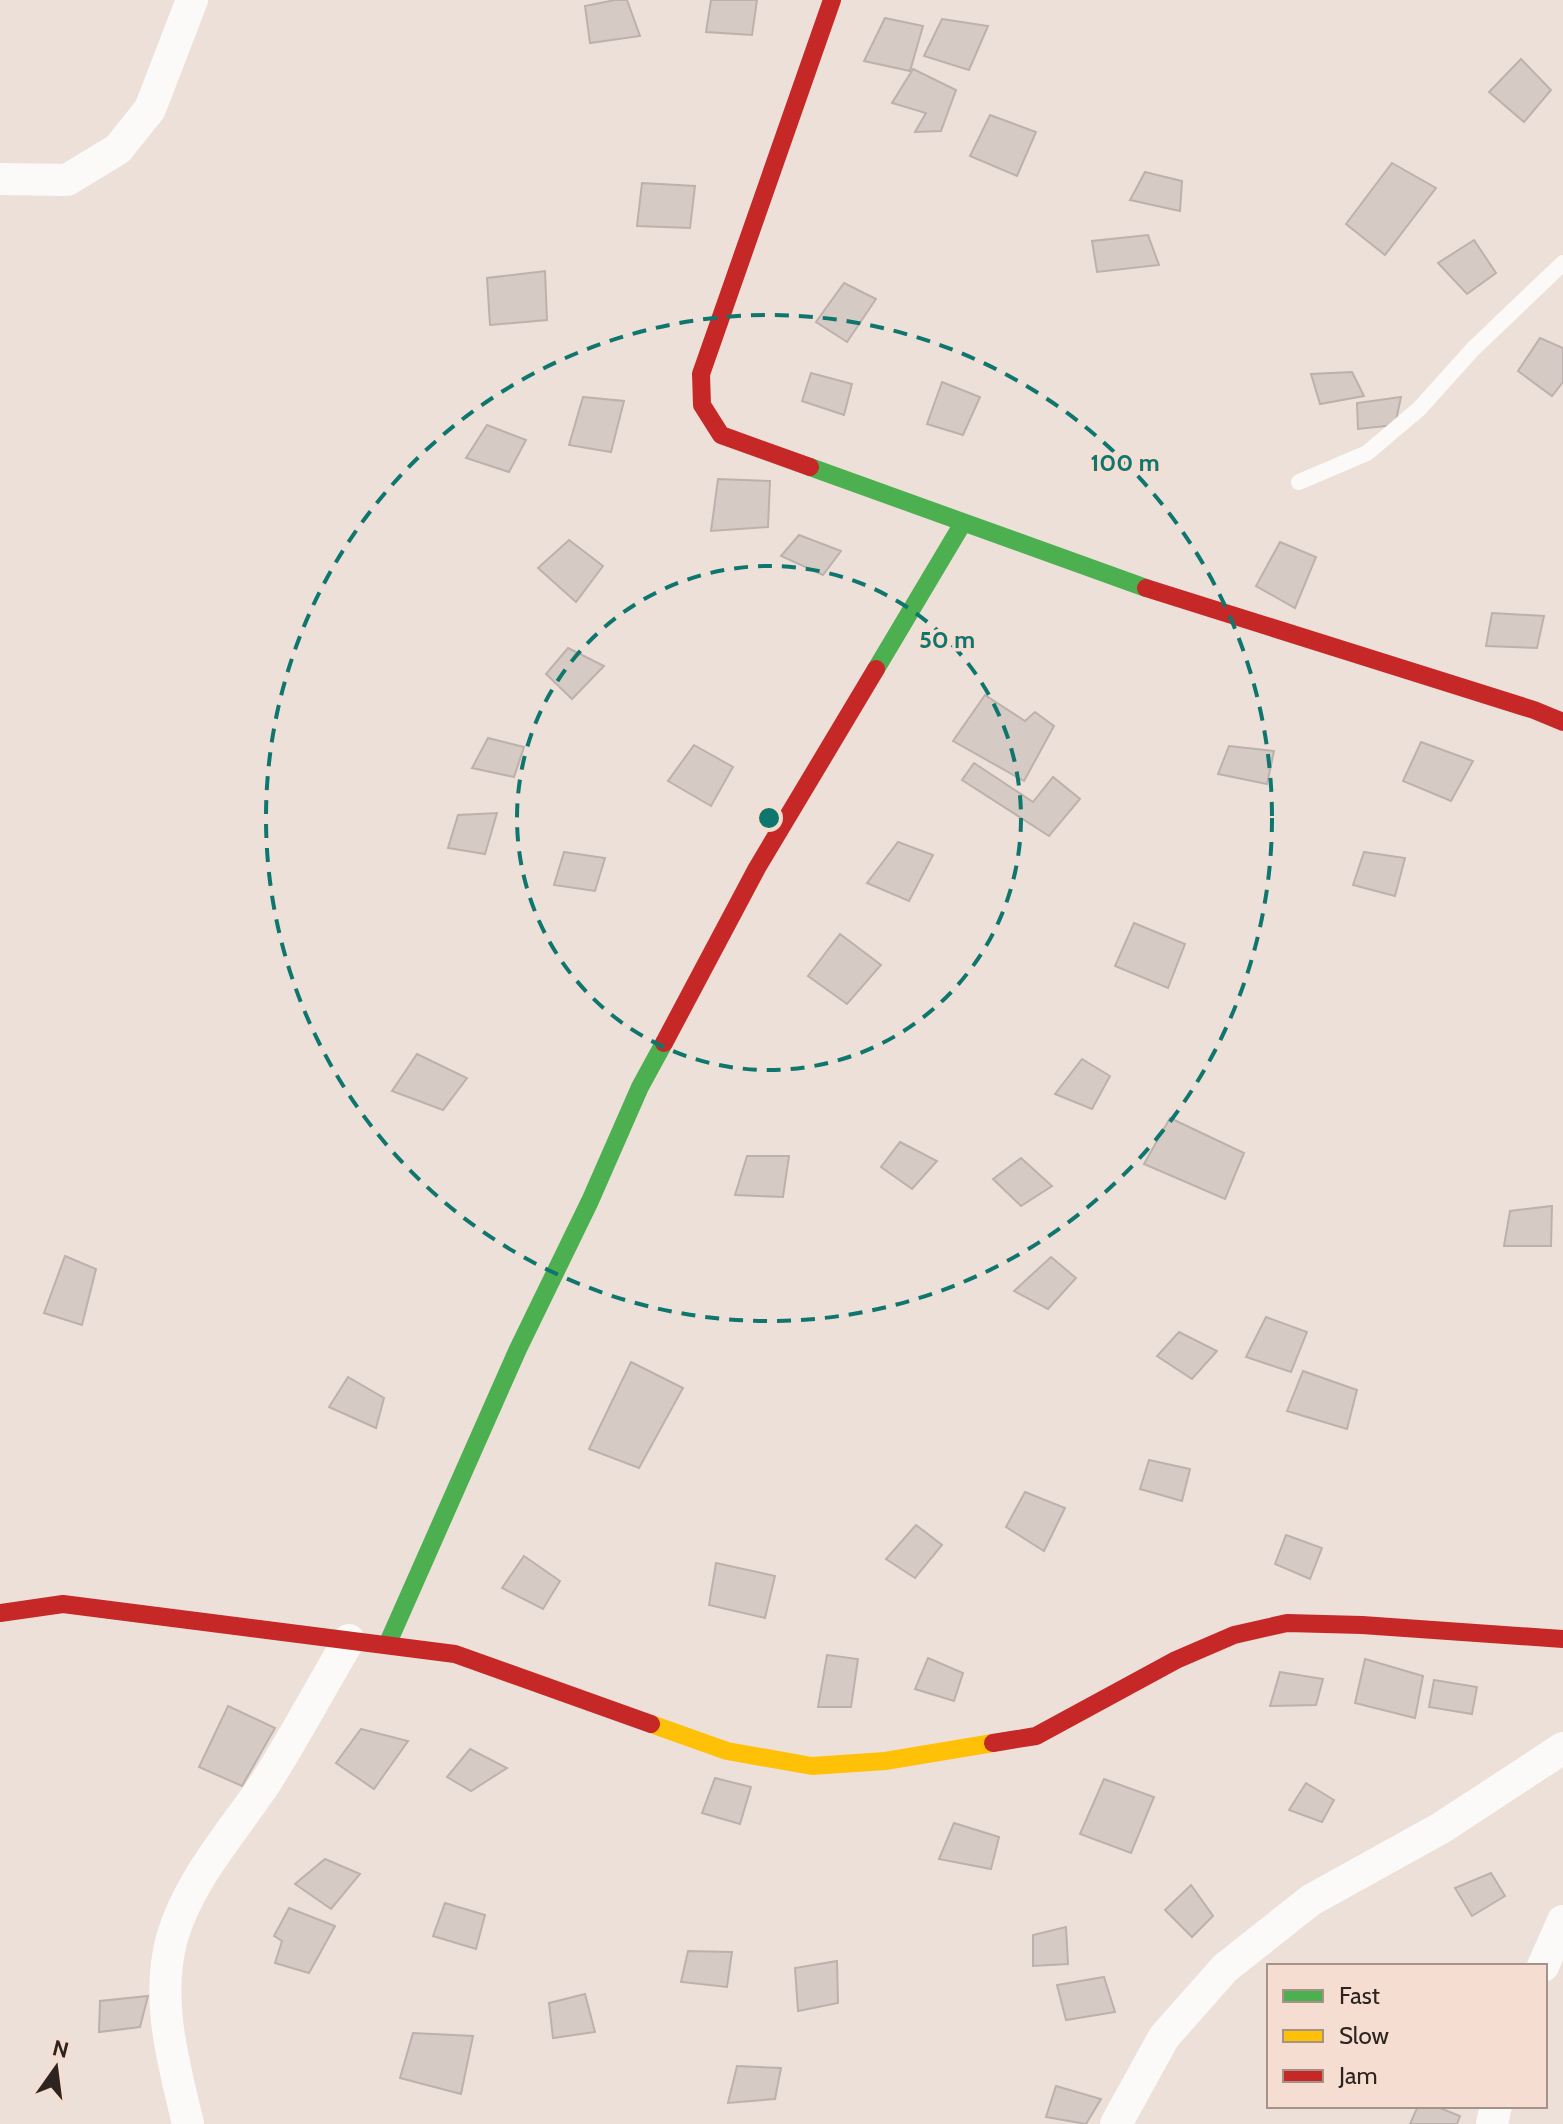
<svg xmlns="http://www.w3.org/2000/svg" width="1563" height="2124" viewBox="0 0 1563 2124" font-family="Cabin,sans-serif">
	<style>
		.building { fill: #d5cac4; stroke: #bcb1ac; stroke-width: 2 }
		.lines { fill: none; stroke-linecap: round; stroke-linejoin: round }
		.lane { stroke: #fcfaf9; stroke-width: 16 }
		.street { stroke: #fcfaf9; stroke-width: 32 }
		.fast { stroke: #4caf50; stroke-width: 18 }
		.slow { stroke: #ffc107; stroke-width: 18 }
		.jam { stroke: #c62828; stroke-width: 18 }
		.ring { fill: none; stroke: #0f766e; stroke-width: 4; stroke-dasharray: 14 10 }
		.centre { fill: #0f766e; stroke: #f5ddd1; stroke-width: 4 }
		.ring-label { font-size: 24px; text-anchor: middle; font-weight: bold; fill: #0f766e; stroke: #f5ddd1; stroke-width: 7; stroke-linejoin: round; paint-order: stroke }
	</style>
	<rect width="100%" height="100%" fill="#ede0d9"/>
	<g class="building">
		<polygon points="615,0 627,0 640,36 590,43 585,6"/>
		<polygon points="711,0 757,0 752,35 706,32"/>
		<polygon points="885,18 923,26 910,71 864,61"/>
		<polygon points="942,19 988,26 969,70 924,56"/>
		<polygon points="1521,59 1551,90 1524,122 1489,92"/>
		<polygon points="913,69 956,90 941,131 915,132 926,113 892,103"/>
		<polygon points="990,115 1036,132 1017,176 970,156"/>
		<polygon points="1392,163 1436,188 1385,255 1346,224"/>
		<polygon points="1145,172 1182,181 1180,211 1130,200"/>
		<polygon points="642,183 695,186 690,228 637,226"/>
		<polygon points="1148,235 1159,265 1097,272 1092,241"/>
		<polygon points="1474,240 1496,273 1467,294 1438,263"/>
		<polygon points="545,271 547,320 490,325 487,278"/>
		<polygon points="844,283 876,299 847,342 816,322"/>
		<polygon points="1540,338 1563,348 1563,382 1552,396 1518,371"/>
		<polygon points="1352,372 1364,396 1320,404 1311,374"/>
		<polygon points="811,373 852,384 844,415 802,401"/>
		<polygon points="942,382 980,397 963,435 927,424"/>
		<polygon points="583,397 624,401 611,452 569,445"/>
		<polygon points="1401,397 1395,425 1358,429 1357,403"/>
		<polygon points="487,425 526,440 509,472 466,458"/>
		<polygon points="718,479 770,481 768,527 711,531"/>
		<polygon points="799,535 841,551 823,575 781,556"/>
		<polygon points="569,540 603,566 576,602 538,568"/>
		<polygon points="1280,542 1316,557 1295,608 1256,586"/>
		<polygon points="1492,613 1544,616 1537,648 1486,646"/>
		<polygon points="568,648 604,666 572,699 546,674"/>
		<polygon points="985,695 1025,721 1035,712 1054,726 1024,781 953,741"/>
		<polygon points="488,738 524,747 514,777 472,768"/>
		<polygon points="1421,742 1473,761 1451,801 1403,781"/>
		<polygon points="694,745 733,767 711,806 668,781"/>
		<polygon points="1229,746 1274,751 1267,784 1218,774"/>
		<polygon points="974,763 1033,802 1053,777 1080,799 1049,836 962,780"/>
		<polygon points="497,813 485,854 448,848 458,815"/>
		<polygon points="898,842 933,855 909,901 867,883"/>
		<polygon points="564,852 605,858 595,891 554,885"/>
		<polygon points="1364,852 1405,858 1395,896 1353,885"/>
		<polygon points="1134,923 1185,944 1168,988 1115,966"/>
		<polygon points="840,934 881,965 847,1004 808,976"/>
		<polygon points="417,1054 467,1078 443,1110 392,1091"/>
		<polygon points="1082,1059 1110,1076 1092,1109 1055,1094"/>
		<polygon points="1170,1118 1244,1153 1225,1199 1144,1164"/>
		<polygon points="900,1142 937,1161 912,1189 881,1167"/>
		<polygon points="747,1156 789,1156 783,1197 735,1195"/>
		<polygon points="1021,1158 1052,1186 1021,1206 993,1179"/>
		<polygon points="1552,1206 1551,1246 1504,1246 1510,1211"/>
		<polygon points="65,1256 96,1269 82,1325 44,1313"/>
		<polygon points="1051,1257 1076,1278 1048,1309 1014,1291"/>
		<polygon points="1266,1317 1307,1332 1291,1372 1246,1357"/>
		<polygon points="1179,1332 1217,1351 1192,1379 1157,1356"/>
		<polygon points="631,1362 683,1388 639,1468 589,1449"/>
		<polygon points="1303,1371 1357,1390 1347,1429 1287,1411"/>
		<polygon points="348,1377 384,1398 376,1428 329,1407"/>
		<polygon points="1149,1460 1190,1469 1182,1501 1140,1489"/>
		<polygon points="1025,1492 1065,1508 1044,1551 1006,1527"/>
		<polygon points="916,1525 942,1545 915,1578 886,1559"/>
		<polygon points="1286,1535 1322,1548 1310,1579 1275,1564"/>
		<polygon points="524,1556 560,1581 543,1609 502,1588"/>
		<polygon points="716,1563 775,1576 765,1618 709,1605"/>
		<polygon points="827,1655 858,1659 851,1707 818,1707"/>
		<polygon points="928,1658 963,1673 954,1701 915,1689"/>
		<polygon points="1365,1659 1423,1676 1415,1718 1355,1703"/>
		<polygon points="1280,1672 1323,1679 1316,1705 1270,1706"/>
		<polygon points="1434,1680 1477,1687 1472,1714 1429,1707"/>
		<polygon points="228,1706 275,1728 242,1786 199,1767"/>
		<polygon points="361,1729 408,1741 374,1789 336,1763"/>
		<polygon points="470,1749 507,1768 471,1791 447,1777"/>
		<polygon points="715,1778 751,1787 740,1824 702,1813"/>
		<polygon points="1104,1779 1154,1797 1131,1853 1080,1834"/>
		<polygon points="1306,1783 1334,1800 1322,1822 1289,1810"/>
		<polygon points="954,1823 999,1837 991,1869 939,1859"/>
		<polygon points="325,1859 360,1874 331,1909 295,1884"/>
		<polygon points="1491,1873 1505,1896 1472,1916 1455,1888"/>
		<polygon points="1191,1885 1213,1916 1192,1937 1165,1910"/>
		<polygon points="445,1903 485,1915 476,1949 433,1936"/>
		<polygon points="289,1908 335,1926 309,1973 275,1963 282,1941 274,1936"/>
		<polygon points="1066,1927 1068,1964 1033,1966 1033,1935"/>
		<polygon points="688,1951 732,1952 727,1987 681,1982"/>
		<polygon points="837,1961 838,2003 798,2011 795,1968"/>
		<polygon points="1104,1977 1115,2012 1066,2020 1057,1985"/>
		<polygon points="585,1994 595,2032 553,2038 549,2003"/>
		<polygon points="148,1996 140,2027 99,2032 100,2001"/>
		<polygon points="413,2033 473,2036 461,2094 400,2078"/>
		<polygon points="737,2066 781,2068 775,2099 728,2103"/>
		<polygon points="1056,2086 1101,2099 1086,2124 1046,2117"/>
		<polygon points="1418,2106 1435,2106 1460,2116 1457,2124 1410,2124"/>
	</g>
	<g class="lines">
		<polyline class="lane" points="1299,482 1367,453 1419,409 1473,349 1563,263"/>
		<g class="street">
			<polyline points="0,179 67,180 118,149 150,109 192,0"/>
			<polyline points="1543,1966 1563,1921"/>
			<path d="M188 2124C174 2064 155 2000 172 1938 189 1879 233 1832 266 1782 295 1736 321 1687 349 1640"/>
			<polyline points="1116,2124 1164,2037 1225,1968 1311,1900 1441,1828 1563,1748"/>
			<polyline points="1492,2124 1496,2106"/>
		</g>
		<g class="fast">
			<polyline points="810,467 1146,588"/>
			<polyline points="876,669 963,523"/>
			<polyline points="387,1645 518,1349 590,1201 640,1087 664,1043"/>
		</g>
		<polyline class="slow" points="651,1724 727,1751 812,1766 885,1761 993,1743"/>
		<g class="jam">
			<polyline points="810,467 721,435 702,405 701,374 832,0"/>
			<polyline points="1146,588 1534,710 1563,722"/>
			<polyline points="664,1043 757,868 876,669"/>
			<polyline points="0,1613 63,1604 455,1654 651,1724"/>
			<polyline points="993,1743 1036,1736 1176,1660 1234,1635 1287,1623 1362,1625 1563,1639"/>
		</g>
	</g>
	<g class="ring">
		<circle cx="769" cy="818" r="252"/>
		<circle cx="769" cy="818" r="503"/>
	</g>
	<circle cx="769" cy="818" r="12" class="centre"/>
	<g class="ring-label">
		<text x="1125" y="471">100 m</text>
		<text x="947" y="648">50 m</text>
	</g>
	<rect x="1267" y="1964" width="280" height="144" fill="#f5ddd1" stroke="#a5938a" stroke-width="2"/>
	<rect x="1283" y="1990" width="40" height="12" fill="#4caf50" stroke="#a5938a" stroke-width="2"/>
	<text x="1339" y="2004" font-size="24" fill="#2d2420">Fast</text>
	<rect x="1283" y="2030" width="40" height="12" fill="#ffc107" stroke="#a5938a" stroke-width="2"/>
	<text x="1339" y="2044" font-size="24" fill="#2d2420">Slow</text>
	<rect x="1283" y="2070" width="40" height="12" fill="#c62828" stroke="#a5938a" stroke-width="2"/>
	<text x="1339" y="2084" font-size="24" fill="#2d2420">Jam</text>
	<g transform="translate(56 2068) rotate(14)" stroke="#f5ddd1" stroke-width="6" paint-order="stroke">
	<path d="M0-6L14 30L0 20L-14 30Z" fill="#2d2420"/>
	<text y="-12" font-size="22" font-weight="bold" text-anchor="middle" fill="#2d2420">N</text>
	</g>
</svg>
